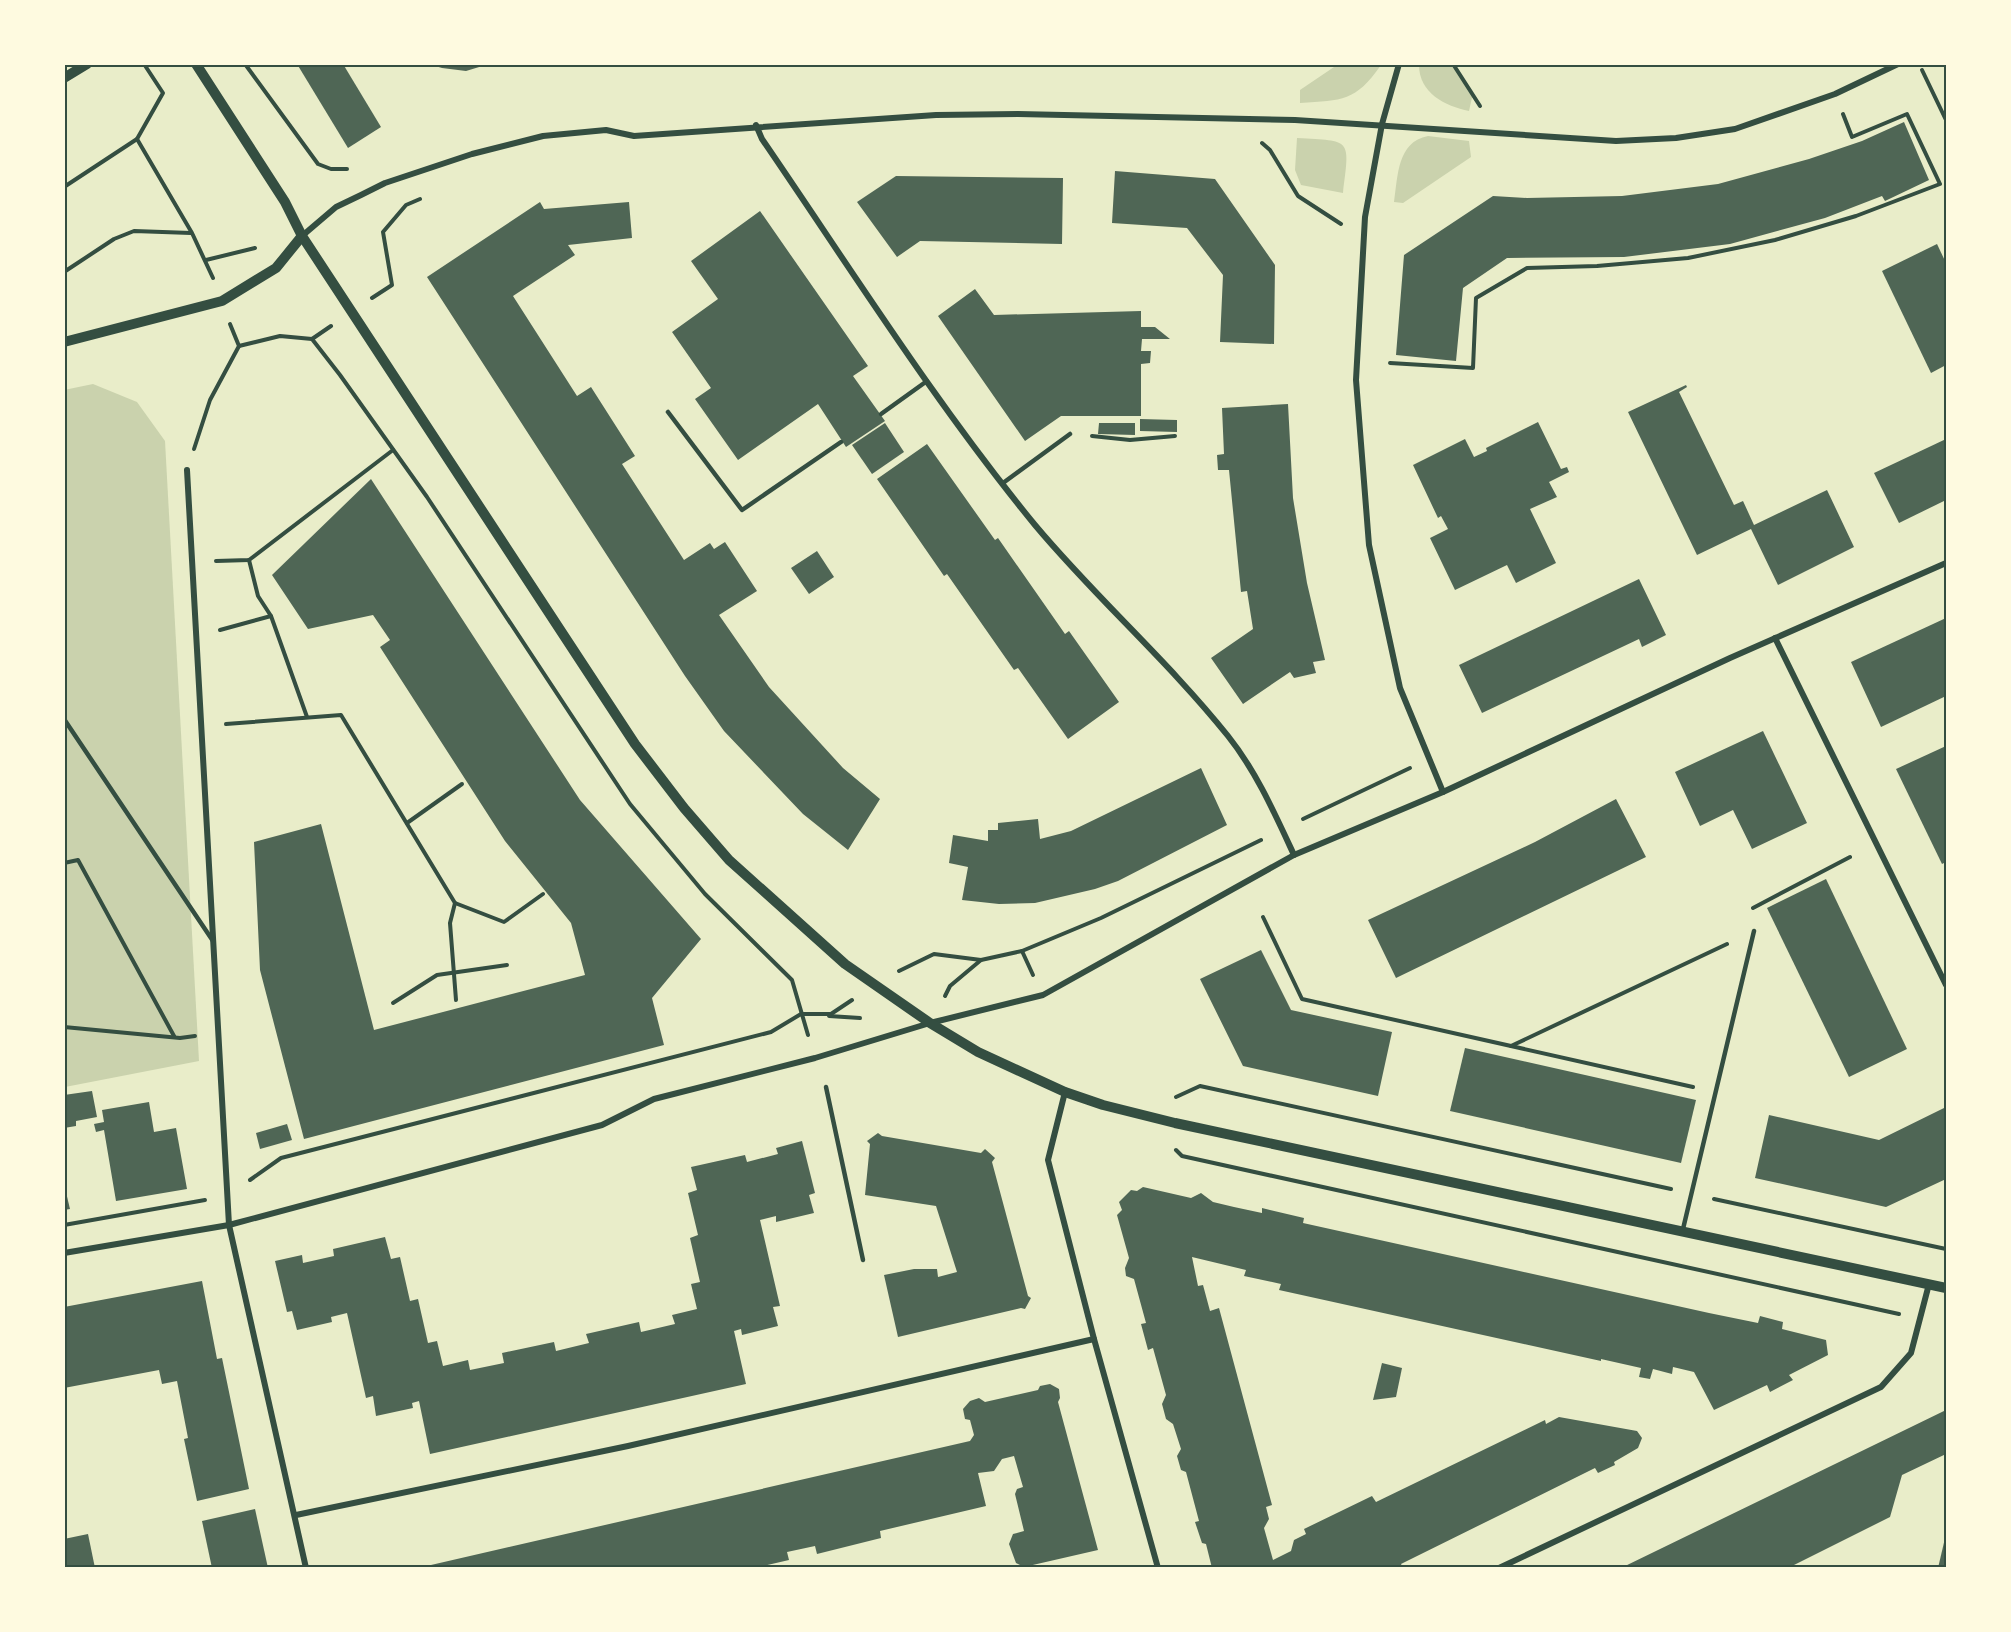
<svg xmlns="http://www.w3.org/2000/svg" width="2011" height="1632" viewBox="0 0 2011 1632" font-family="'Space Grotesk',sans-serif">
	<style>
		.green { fill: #cad2ad }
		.building { fill: #4f6655 }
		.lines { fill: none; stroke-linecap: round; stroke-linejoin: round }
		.path { stroke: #344e41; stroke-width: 4 }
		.service { stroke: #344e41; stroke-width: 4.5 }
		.minor { stroke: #344e41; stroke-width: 6 }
		.tertiary { stroke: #344e41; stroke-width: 10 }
		.neatline { fill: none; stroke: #344e41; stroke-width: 2 }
	</style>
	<rect width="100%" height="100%" fill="#e9edc9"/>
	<g class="green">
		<path d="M1337 65H1381C1355 102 1343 100 1300 103V90Z"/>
		<path d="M1419 65H1452L1473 93 1469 111C1445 106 1419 93 1419 65Z"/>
		<path d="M1428 136 1469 141 1471 157 1403 203 1394 202C1398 176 1397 142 1428 136Z"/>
		<path d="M1297 138C1352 141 1350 138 1343 193L1301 185 1295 170Z"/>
		<polygon points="93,384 137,402 165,441 199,1061 65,1087 64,390"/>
	</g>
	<g class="building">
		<polygon points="297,64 343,64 381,127 348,148"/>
		<polygon points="489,64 466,71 442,68 432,65"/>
		<polygon points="1904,122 1929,180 1885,201 1882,196 1825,218 1730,244 1624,257 1507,258 1463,288 1456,361 1396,355 1404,255 1493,196 1527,198 1622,196 1718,184 1809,159 1862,141"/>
		<polygon points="1115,171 1215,179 1275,265 1274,344 1220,342 1223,275 1187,228 1112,223"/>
		<polygon points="896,176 1063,178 1062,244 920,241 897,257 857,202"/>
		<polygon points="540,202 544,209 629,202 632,238 568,245 575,255 513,296 577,396 591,387 635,456 622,464 684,560 710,543 714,549 725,542 757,591 719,615 769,687 843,768 880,799 848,850 803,814 724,731 685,676 427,277"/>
		<polygon points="760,211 868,366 853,376 885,421 846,447 818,404 738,460 695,399 711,388 672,332 718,299 691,261"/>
		<polygon points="1937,244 1946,263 1946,365 1931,373 1882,271"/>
		<polygon points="975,289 994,315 1141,311 1141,327 1155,327 1170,339 1142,339 1141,351 1151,351 1150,363 1141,364 1141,416 1061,416 1025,441 938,316"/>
		<polygon points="1686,385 1687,387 1679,392 1734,505 1743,501 1754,525 1827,490 1854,547 1778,585 1751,529 1697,555 1628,412"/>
		<polygon points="1288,404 1293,498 1307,583 1325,660 1313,662 1316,673 1294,678 1290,672 1243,704 1211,658 1253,629 1247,591 1241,592 1229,470 1218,470 1217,455 1224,454 1222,408"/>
		<polygon points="1140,419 1177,420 1177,432 1140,431"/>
		<polygon points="1538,422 1561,469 1567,467 1569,472 1549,482 1557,497 1530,509 1556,563 1516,583 1507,565 1455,590 1430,538 1448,529 1441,516 1438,518 1413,465 1465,439 1474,457 1487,451 1486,448"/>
		<polygon points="885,423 904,452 872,474 852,445"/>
		<polygon points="1099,423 1135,423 1135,435 1098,434"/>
		<polygon points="1946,439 1946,500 1899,523 1874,473"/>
		<polygon points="927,444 995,540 998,538 1065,634 1069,631 1119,702 1068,739 1018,668 1014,670 947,574 944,576 877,479"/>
		<polygon points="371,479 580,800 701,939 652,998 664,1045 304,1139 260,970 254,842 321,824 374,1030 585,975 571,923 505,841 380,647 390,640 373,615 308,629 272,575"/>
		<polygon points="817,551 834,577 809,594 791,568"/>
		<polygon points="1639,579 1666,635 1642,647 1639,639 1482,713 1459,665"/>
		<polygon points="1946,618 1946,696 1881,727 1851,662"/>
		<polygon points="1763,731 1807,823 1752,849 1733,810 1700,826 1675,772"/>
		<polygon points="1946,746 1946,862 1942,864 1896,769"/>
		<polygon points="1201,768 1227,825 1118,881 1095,889 1035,903 999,904 962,900 968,867 949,863 953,835 988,841 988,830 998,830 998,823 1038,819 1040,839 1071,831"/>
		<polygon points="1616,799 1646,857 1396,978 1368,920 1535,842"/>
		<polygon points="1826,879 1907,1049 1849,1077 1767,908"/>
		<polygon points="1261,950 1291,1010 1392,1032 1378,1096 1243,1066 1200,979"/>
		<polygon points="1465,1048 1696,1100 1681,1163 1450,1111"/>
		<polygon points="92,1091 97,1117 76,1121 76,1126 64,1128 64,1095"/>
		<polygon points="149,1102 154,1132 176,1128 187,1189 116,1201 104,1130 96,1132 94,1124 104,1122 102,1110"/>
		<polygon points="1944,1108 1946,1114 1946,1179 1886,1207 1755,1178 1769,1115 1879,1140"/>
		<polygon points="287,1124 292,1140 260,1149 256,1133"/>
		<polygon points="878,1133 882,1136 981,1153 985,1149 995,1158 992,1162 1028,1296 1031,1298 1025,1309 1021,1308 898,1337 884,1275 914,1269 937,1269 938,1277 957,1272 936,1206 865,1195 870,1144 867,1141"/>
		<polygon points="802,1141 815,1193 809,1195 814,1213 776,1222 776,1216 760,1220 780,1306 773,1307 778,1326 742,1335 741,1329 734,1331 746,1384 430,1454 419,1401 412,1403 413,1408 376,1416 373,1396 366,1398 347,1313 331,1317 332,1322 297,1330 292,1311 287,1312 275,1261 302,1255 303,1263 334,1256 333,1249 385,1237 391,1259 400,1257 410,1301 418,1299 428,1343 437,1341 443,1366 468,1360 470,1370 504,1363 502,1353 554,1342 556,1351 589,1343 586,1334 639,1322 641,1332 675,1324 672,1315 697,1309 691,1284 700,1282 690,1238 698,1235 688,1193 697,1190 691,1167 745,1155 747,1162 778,1154 776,1148"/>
		<polygon points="64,1184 70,1209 64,1210"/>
		<polygon points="1143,1187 1191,1198 1201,1193 1213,1202 1234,1207 1262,1213 1262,1208 1304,1218 1303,1223 1709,1313 1758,1323 1760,1316 1783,1322 1782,1329 1826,1340 1828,1355 1789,1375 1793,1380 1770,1392 1767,1385 1714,1410 1694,1372 1673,1367 1672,1374 1653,1369 1650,1379 1639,1377 1641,1368 1601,1359 1601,1361 1279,1290 1281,1284 1244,1276 1246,1270 1192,1257 1198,1286 1203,1285 1210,1311 1219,1308 1272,1505 1266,1507 1269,1519 1264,1528 1273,1560 1291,1551 1294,1540 1306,1534 1304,1529 1372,1496 1376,1502 1545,1420 1546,1424 1559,1417 1637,1431 1642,1438 1638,1448 1614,1462 1615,1465 1598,1473 1595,1468 1405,1562 1401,1564 1403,1568 1212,1568 1206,1544 1202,1543 1195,1522 1199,1521 1186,1472 1181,1470 1177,1456 1181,1449 1173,1424 1166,1419 1162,1404 1166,1395 1153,1348 1148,1350 1141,1324 1146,1323 1134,1279 1126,1276 1125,1268 1129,1258 1117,1215 1122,1210 1119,1202 1131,1190 1137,1191"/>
		<polygon points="202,1281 217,1359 222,1358 249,1489 197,1501 184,1439 188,1438 177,1381 162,1384 159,1370 64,1388 64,1307"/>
		<polygon points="1382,1363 1402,1368 1396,1397 1373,1400"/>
		<polygon points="1050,1384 1059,1389 1060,1398 1058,1402 1098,1550 1024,1567 1016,1563 1009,1544 1013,1534 1024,1531 1015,1494 1017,1489 1023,1487 1014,1456 1002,1459 994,1471 978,1473 986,1506 880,1531 881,1538 817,1554 815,1546 787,1552 789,1560 754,1568 418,1568 970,1441 974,1435 970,1420 965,1419 963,1409 970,1401 979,1398 985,1402 1038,1390 1040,1386"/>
		<polygon points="1946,1410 1946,1454 1902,1475 1890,1517 1788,1568 1621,1568"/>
		<polygon points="255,1509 268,1568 212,1568 202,1521"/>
		<polygon points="88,1534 95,1568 64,1568 64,1539"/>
		<polygon points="1946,1534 1946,1568 1938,1568"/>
	</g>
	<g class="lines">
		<g class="path">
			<polyline points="245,64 318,164 331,169 347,169"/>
			<polyline points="1453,64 1480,106"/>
			<polyline points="1922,70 1946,120"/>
			<polyline points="137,139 192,233 213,278"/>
			<polyline points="1262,143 1270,150 1298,196 1341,224"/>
			<polyline points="64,187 137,139 163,93 144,64"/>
			<polyline points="206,260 255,248"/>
			<polyline points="64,272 114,239 134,231 191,233"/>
			<polyline points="372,298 392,285 383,232 406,205 420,199"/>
			<polyline points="312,339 340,375 427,497 630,804 705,894 792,980 808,1035"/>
			<polyline points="239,346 280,336 312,339 331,326"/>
			<polyline points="1390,363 1473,368 1476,298 1527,268 1597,266 1688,258 1775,240 1856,216 1940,184 1907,114 1852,137 1843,114"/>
			<polyline points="1092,436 1130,440 1175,436"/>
			<polyline points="194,449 210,400 239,346 230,324"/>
			<polyline points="249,560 258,596 271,616 307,717"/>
			<polyline points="216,561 249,560 393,450"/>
			<polyline points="220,630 271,616"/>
			<polyline points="226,724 341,715 455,903 504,922 543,894"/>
			<polyline points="1303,819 1410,768"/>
			<polyline points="407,823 462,784"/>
			<polyline points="64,863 78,860 174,1036"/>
			<polyline points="455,903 450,923 456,1000"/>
			<polyline points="1753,908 1850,857"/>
			<polyline points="1263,917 1302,999 1693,1087"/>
			<polyline points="1022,951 1033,975"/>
			<polyline points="899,971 934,954 981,960 1022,951 1101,918 1261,840"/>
			<polyline points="945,996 950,986 981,960"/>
			<polyline points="393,1003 437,975 507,965"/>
			<polyline points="829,1016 860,1018"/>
			<polyline points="64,1027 180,1038 195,1036"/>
			<polyline points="1511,1046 1727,944"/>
			<polyline points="1176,1097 1200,1086 1671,1189"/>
			<polyline points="1176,1150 1182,1156 1899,1314"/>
			<polyline points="250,1180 281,1158 771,1032 801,1014 831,1014 852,1000"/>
			<polyline points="1714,1199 1946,1249"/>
			<polyline points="64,1225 205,1200"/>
		</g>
		<g class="service">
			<polyline points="668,412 742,510 841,442"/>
			<polyline points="881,414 927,381"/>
			<polyline points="1003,483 1070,434"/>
			<polyline points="64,719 213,941"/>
			<polyline points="826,1087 863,1260"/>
			<polyline points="1683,1229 1754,931"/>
		</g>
		<g class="minor">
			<polyline points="1399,64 1382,124 1365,217 1356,380 1369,545 1400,688 1443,792"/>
			<path d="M756 125 762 139C851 269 935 403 1035 525 1096 598 1168 661 1228 736 1256 771 1275 814 1294 855"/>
			<polyline points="302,236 336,207 361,195 385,183 472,154 543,136 606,130 634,136 936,115 1018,114 1295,120 1616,141 1676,138 1735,129 1835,94 1898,64"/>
			<polyline points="187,470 229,1225 306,1568"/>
			<polyline points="1775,638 1946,985"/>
			<polyline points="1065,1092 1048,1160 1094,1339 1158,1568"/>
			<polyline points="64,1253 229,1225 602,1125 654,1099 815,1058 930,1023 1043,995 1294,855 1443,792 1730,658 1946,563"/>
			<polyline points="296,1515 628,1446 1094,1339"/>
			<polyline points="1499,1568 1881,1387 1911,1353 1929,1284"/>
		</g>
		<g class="tertiary">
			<polyline points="196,64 285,202 302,236 635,744 684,808 729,860 845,964 930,1023 978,1052 1065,1092 1103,1105 1175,1123 1946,1288"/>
			<polyline points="64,78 87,64"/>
			<polyline points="64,342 222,301 276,268 302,236"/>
		</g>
	</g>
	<rect width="2011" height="1632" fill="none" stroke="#fefae0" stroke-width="132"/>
	<rect x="66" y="66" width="1879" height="1500" class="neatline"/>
</svg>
